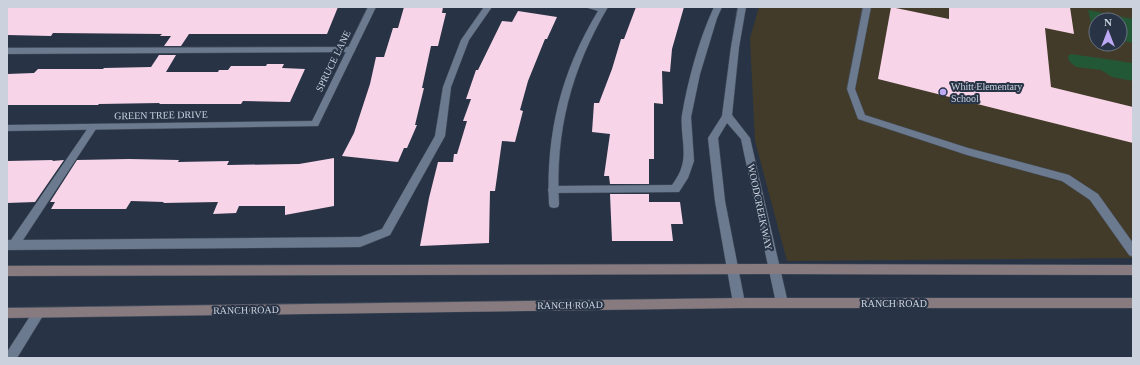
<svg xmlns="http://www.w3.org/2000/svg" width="1140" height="365" viewBox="0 0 1140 365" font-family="Georgia,serif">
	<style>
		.education { fill: #423b29; fill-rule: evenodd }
		.green { fill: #235836 }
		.building { fill: #f8d4e8 }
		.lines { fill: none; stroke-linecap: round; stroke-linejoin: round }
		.service-casing { stroke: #454f5e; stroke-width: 1 }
		.minor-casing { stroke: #454f5e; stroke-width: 1 }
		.secondary-casing { stroke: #454f5e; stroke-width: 1 }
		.service { fill: #6c7a8f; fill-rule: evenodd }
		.minor { fill: #6c7a8f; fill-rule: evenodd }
		.secondary { fill: #887b80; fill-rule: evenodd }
		.poi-dot { fill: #bea9f4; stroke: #283446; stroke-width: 1.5 }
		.labels { text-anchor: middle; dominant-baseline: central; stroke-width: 4; stroke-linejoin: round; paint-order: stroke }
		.street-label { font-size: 10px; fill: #cbd2de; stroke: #283446 }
		.poi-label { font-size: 10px; fill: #cbd2de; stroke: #283446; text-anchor: start }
	</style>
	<rect width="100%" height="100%" fill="#283446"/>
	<path class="education" d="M759 7H1133V258L787 261 755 141 750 38ZM1096 20H1120V44H1096Z"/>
	<g class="green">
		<polygon points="1088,10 1133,19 1133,43 1120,40 1120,20 1096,20 1096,36 1094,35"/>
		<polygon points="1071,54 1133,63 1133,81 1112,77 1101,70 1076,67 1069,61 1068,56"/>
	</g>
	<g class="building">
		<polygon points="7,7 338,7 327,34 189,34 181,46 164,46 171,36 160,36 162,34 53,33 51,36 7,35"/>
		<polygon points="404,7 443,7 442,13 446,13 438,46 431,46 422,88 424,88 415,125 417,125 407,148 404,148 398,162 342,156 354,133 370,84 376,57 384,57 393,28 398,28"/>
		<polygon points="636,7 684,7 672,49 670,72 662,71 663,104 654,103 654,159 649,159 649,184 610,184 609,176 604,176 610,134 592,132 594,103 599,103 612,69 621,39 624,39"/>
		<polygon points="891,7 949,19 949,7 1070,7 1074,34 1045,28 1051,87 1133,107 1133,143 878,79"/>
		<polygon points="518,11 557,17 547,39 545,39 528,81 520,110 523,111 515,142 502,141 495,191 490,191 489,243 420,246 429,198 438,162 453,162 454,154 457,154 467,121 463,121 471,99 466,99 476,70 478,70 502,21 512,22"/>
		<polygon points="159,55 176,55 166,72 218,72 219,70 228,70 231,66 266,66 267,64 284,64 282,68 305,69 290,102 243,101 241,104 159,104 160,103 99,104 98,105 7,105 7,74 34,73 38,69 103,69 104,68 151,67"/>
		<polygon points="334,158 334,206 285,215 285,206 239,206 236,213 213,214 218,202 163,203 164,202 131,201 126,209 51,209 55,202 50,202 77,160 129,159 179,160 178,162 229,161 227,165 299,164"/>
		<polygon points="53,160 52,161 64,160 35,202 7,203 7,161"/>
		<polygon points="610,194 649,194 649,202 680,202 683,224 671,224 673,241 612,241"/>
	</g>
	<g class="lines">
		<g class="service-casing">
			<g id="service">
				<polygon points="484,7 492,7 469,40 451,87 445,136 390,235 360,247 7,250 7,240 11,240 90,125 96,125 98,127 96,129 23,240 360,237 382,229 435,136 443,87 461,40"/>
				<path d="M714 7H722L717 18 700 74 691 117 694 161 688 178 679 192 549 193 548 190 549 187 553 186 672 185C687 165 684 153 682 130 682 125 681 120 682 115 688 80 699 39 714 7Z"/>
				<polygon points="863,7 871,7 855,89 865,115 968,148 1069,175 1098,194 1133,243 1133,257 1129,255 1090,200 1062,181 967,155 858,119 847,89"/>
				<polygon points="351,47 355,50 354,52 7,54 7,48"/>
			</g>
		</g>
		<g class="minor-casing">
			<g id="minor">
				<polygon points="368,7 376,7 318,126 7,131 7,125 312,121"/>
				<path d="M585 7H608C571 70 555 131 559 204L558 207 554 208 550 207 549 204C546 133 561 72 598 11Z"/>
				<polygon points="738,7 746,7 739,47 732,115 750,138 788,303 786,307 782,308 778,307 776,303 741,139 727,123 718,138 725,201 745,303 743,307 739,308 735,307 733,303 715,201 708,138 722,116 731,47"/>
				<polygon points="38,309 42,310 44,314 17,358 7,358 7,352 34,310"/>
			</g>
		</g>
		<g class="secondary-casing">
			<g id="secondary">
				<polygon points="774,264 1133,265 1133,275 774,274 7,276 7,266"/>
				<polygon points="739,298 1133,298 1133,308 739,308 7,318 7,308"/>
			</g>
		</g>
		<use href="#service" class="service"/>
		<use href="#minor" class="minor"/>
		<use href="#secondary" class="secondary"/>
	</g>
	<circle class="poi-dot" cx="943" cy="92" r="4"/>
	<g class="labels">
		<g class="street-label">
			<text transform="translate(333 61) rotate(-64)">SPRUCE LANE</text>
			<text transform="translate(161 115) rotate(-1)">GREEN TREE DRIVE</text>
			<text transform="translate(760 207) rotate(78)">WOODCREEK WAY</text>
			<text x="894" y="303">RANCH ROAD</text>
			<text transform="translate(570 305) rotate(-1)">RANCH ROAD</text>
			<text transform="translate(246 310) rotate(-1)">RANCH ROAD</text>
		</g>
		<g class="poi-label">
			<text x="951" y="86">Whitt Elementary<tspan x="951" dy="12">School</tspan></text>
		</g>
	</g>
	<rect width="1140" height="365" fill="none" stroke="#cbd2de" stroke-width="16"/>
	<g transform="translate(1108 32)"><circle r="19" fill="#283446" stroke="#697383"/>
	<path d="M0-3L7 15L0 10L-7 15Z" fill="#bea9f4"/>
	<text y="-6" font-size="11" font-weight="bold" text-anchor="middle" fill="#cbd2de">N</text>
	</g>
</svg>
